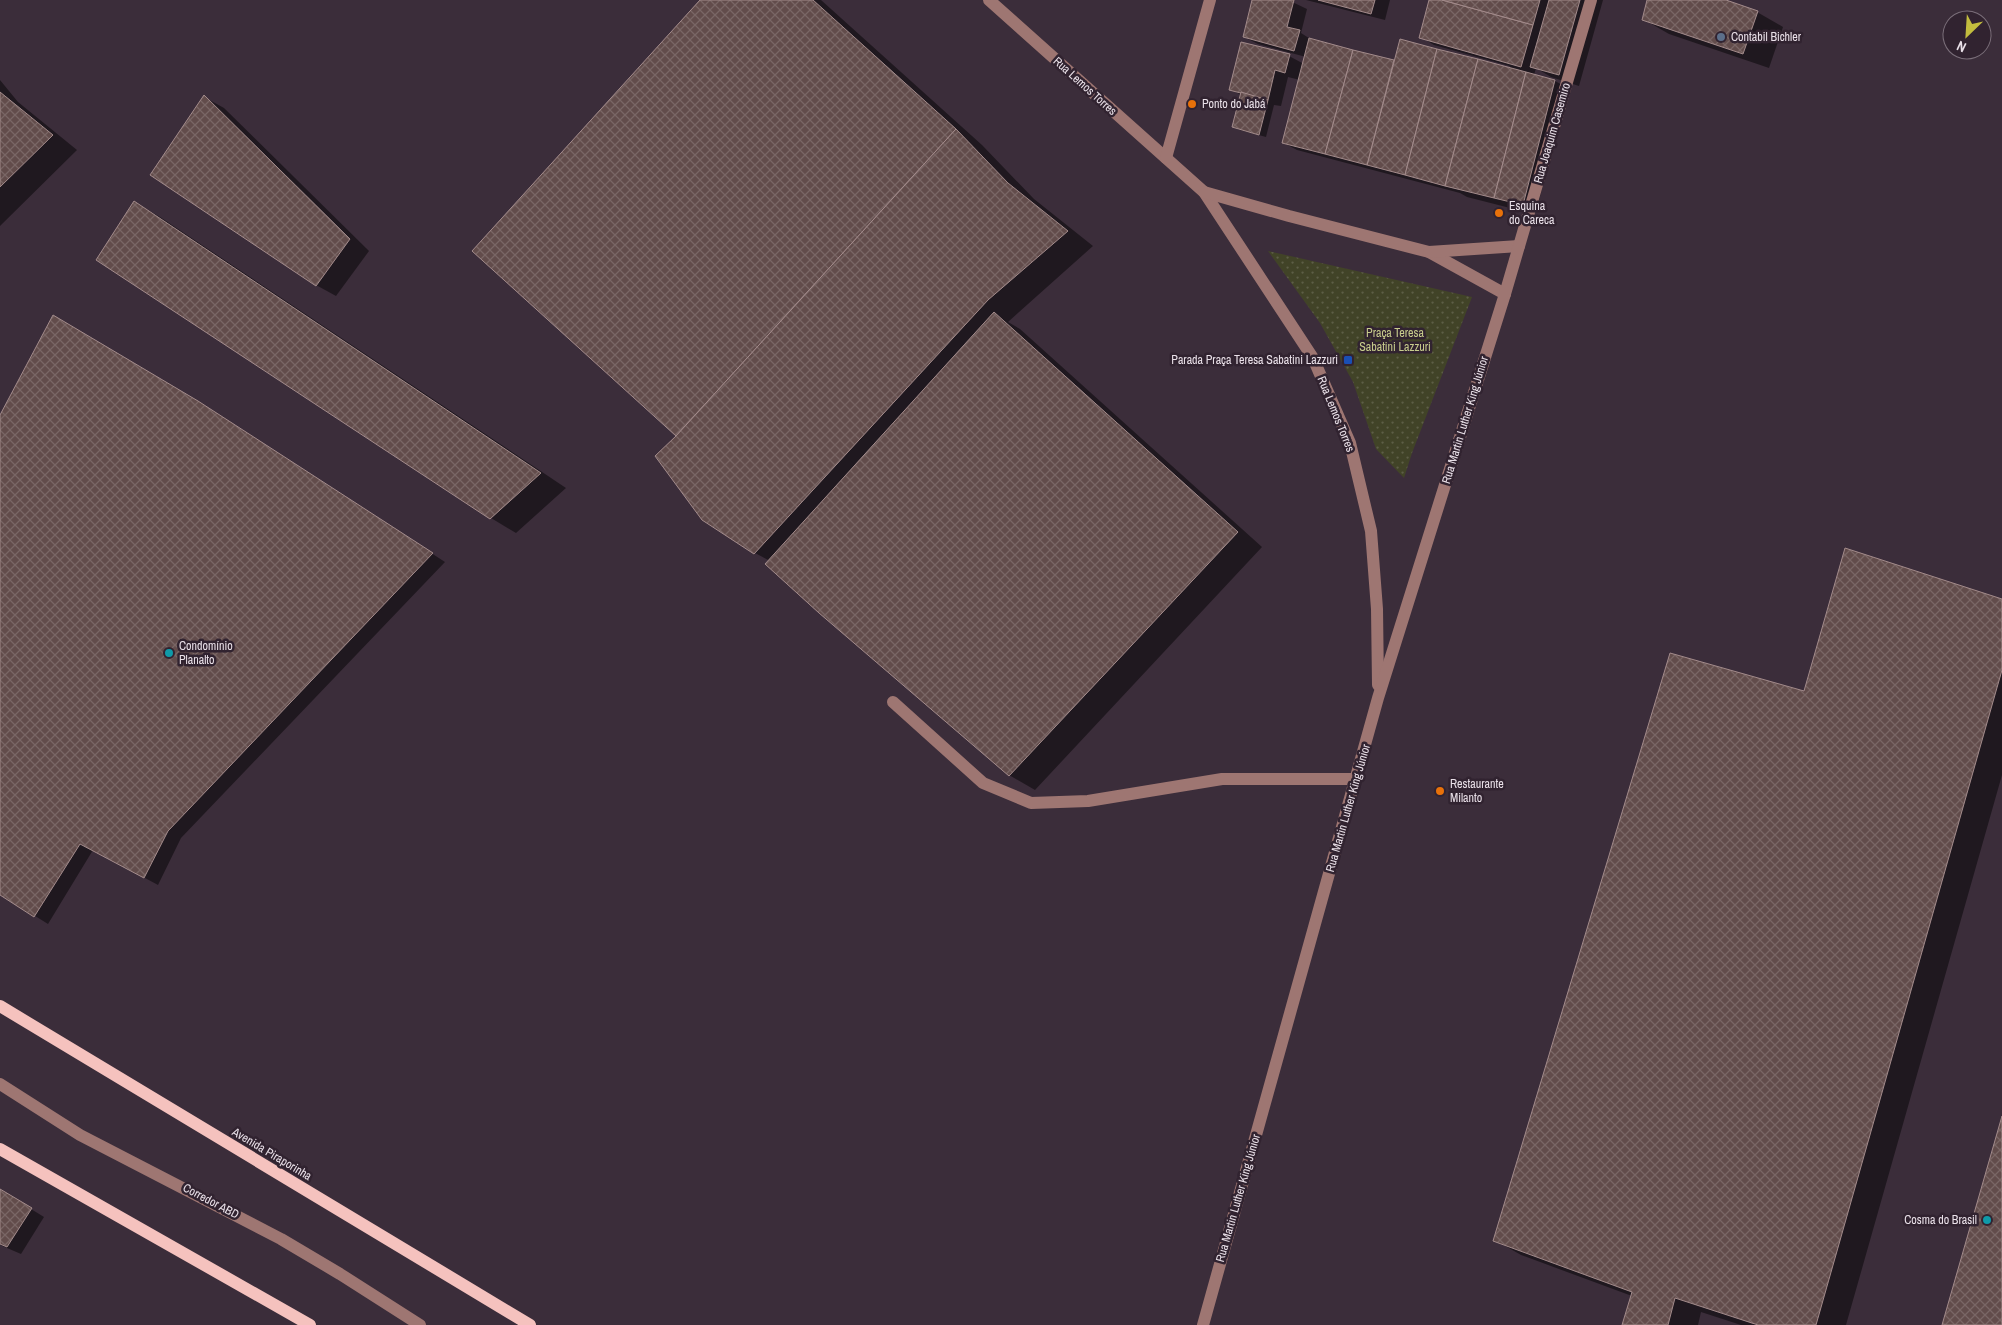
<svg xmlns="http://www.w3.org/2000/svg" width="2002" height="1325" viewBox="0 0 2002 1325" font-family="'Archivo Narrow',sans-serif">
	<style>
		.park { fill: url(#park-dots) }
		.shadow { fill: #0007 }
		.building { fill: url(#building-cross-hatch); stroke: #a38b8b }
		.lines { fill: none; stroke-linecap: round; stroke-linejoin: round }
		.minor { stroke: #9e7672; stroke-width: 12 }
		.major { stroke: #f5c2be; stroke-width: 12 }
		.service-dot { fill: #5c6f8a; stroke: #312330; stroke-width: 2 }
		.food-dot { fill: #e8710a; stroke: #312330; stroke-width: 2 }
		.transit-dot { fill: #1a4fb4; stroke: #312330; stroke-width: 2 }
		.culture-dot { fill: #0f9aa8; stroke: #312330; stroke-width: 2 }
		.labels { text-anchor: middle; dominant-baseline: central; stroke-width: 5; stroke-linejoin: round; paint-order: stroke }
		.poi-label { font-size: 12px; fill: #eae1e9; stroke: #312330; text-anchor: start }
		.street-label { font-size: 12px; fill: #eae1e9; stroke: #312330 }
		.park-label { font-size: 12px; fill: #c8cd8c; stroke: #312330 }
	</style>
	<defs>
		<pattern id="park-dots" width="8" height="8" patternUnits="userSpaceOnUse" patternTransform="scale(1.25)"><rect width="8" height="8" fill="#414327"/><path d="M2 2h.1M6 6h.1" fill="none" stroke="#5d5e46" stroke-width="1.8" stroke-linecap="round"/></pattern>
		<pattern id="building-cross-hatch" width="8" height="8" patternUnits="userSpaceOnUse" patternTransform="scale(1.25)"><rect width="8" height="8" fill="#624c4b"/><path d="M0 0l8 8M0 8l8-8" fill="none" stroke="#796665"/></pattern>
	</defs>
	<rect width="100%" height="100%" fill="#3b2d3a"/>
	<polygon class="park" points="1268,251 1472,297 1412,453 1404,478 1376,449 1353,382 1320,323"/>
	<g class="shadow">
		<polygon points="702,0 821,0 982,145 1034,199 1093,246 1008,322 1020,329 1262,547 1035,790 1009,775 770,561 755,553 678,436"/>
		<polygon points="1254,0 1288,0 1307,9 1301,33 1312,40 1395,62 1509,69 1510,66 1434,45 1421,37 1431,0 1603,0 1579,86 1551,77 1536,68 1534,75 1555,81 1568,88 1536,212 1514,207 1514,209 1467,197 1460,193 1297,150 1284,143 1300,80 1288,77 1281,106 1274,105 1266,137 1240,130 1233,127 1241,95 1231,89 1289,56 1304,64 1306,57 1258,44 1244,37"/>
		<polygon points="1306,0 1390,0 1385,20"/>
		<polygon points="1648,0 1722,0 1757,12 1783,27 1769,68 1669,34 1643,19"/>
		<polygon points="0,80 18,102 77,150 0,226"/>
		<polygon points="204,97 224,108 369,251 336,296 316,285"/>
		<polygon points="134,202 160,217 566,488 516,533 491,518"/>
		<polygon points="212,410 445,562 181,838 158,885 93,850 48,924 0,894 0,417"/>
		<polygon points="2002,600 2002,775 1846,1325 1741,1325 1701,1312 1698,1325 1624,1325 1632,1296 1521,1255 1495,1240 1805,693"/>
		<polygon points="0,1190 44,1217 21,1254 0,1245"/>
	</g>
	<g class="building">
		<polygon points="700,0 813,0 956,129 676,436 472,251"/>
		<polygon points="1252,0 1294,0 1287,27 1300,30 1294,51 1243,37"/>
		<polygon points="1318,0 1375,0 1371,14"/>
		<polygon points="1429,0 1442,0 1533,25 1521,67 1419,38"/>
		<polygon points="1442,0 1540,0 1533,25"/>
		<polygon points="1549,0 1580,0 1559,75 1530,67"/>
		<polygon points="1647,0 1726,0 1758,11 1743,54 1642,20"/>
		<polygon points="1309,38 1353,50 1325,154 1282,143"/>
		<polygon points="1400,39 1437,49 1405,175 1367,165"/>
		<polygon points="1241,42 1290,54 1285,73 1275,70 1268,100 1229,90"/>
		<polygon points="1437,49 1478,59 1445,186 1405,175"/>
		<polygon points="1353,50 1394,60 1367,165 1325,154"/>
		<polygon points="1478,59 1526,72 1494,198 1445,186"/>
		<polygon points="1526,72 1555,80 1523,205 1494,198"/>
		<polygon points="0,92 53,135 0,187"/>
		<polygon points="1241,92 1268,100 1259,135 1232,127"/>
		<polygon points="204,95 350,239 316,286 150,175"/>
		<polygon points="956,129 1008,183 1068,231 988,300 754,554 702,520 655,456 676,436"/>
		<polygon points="134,201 541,473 490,519 96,260"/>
		<polygon points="994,312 1238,532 1009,776 819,613 765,564"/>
		<polygon points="53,315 198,401 433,553 168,831 144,878 80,844 34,917 0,895 0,415"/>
		<polygon points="1845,548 2002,599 2002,670 1816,1325 1758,1325 1675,1298 1668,1325 1622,1325 1632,1292 1493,1241 1670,653 1804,691"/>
		<polygon points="2002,1116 2002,1325 1942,1325"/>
		<polygon points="0,1189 32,1208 7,1247 0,1244"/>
	</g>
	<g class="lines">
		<g class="minor">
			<polyline points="989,0 1204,192 1313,358 1350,443 1371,531 1377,609 1378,685"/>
			<polyline points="1166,158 1210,0"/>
			<polyline points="1204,192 1289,216 1429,252 1505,294"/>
			<polyline points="1429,252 1519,246"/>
			<polyline points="893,702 983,783 1031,803 1088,801 1222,779 1355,779"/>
			<polyline points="0,1084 80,1135 281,1239 340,1274 420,1325"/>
			<polyline points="1203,1325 1378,698 1505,294 1591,0"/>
		</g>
		<g class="major">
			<polyline points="0,1006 530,1325"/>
			<polyline points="0,1149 310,1325"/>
		</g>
	</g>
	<circle class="service-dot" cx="1721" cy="37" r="5"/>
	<g class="food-dot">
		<circle cx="1192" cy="104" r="5"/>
		<circle cx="1499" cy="213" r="5"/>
		<circle cx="1440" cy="791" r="5"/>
	</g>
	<rect class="transit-dot" x="1343" y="355" width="10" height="10" rx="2.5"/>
	<g class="culture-dot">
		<circle cx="169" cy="653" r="5"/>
		<circle cx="1987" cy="1220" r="5"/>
	</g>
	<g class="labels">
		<g class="poi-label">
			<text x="1731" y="37">Contabil Bichler</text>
			<text x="1202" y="104">Ponto do Jabá</text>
			<text x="1509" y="206">Esquina<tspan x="1509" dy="14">do Careca</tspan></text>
			<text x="1338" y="360" text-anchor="end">Parada Praça Teresa Sabatini Lazzuri</text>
			<text x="179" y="646">Condomínio<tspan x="179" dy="14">Planalto</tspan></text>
			<text x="1450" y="784">Restaurante<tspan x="1450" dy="14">Milanto</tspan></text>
			<text x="1977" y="1220" text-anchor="end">Cosma do Brasil</text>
		</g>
		<g class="street-label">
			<text transform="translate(1085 86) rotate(42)">Rua Lemos Torres</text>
			<text transform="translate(1552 133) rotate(-74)">Rua Joaquim Casemiro</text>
			<text transform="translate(1336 414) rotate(68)">Rua Lemos Torres</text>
			<text transform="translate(1465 420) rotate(-73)">Rua Martin Luther King Júnior</text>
			<text transform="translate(1348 808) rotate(-74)">Rua Martin Luther King Júnior</text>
			<text transform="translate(272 1154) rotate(31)">Avenida Piraporinha</text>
			<text transform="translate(1238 1198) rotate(-74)">Rua Martin Luther King Júnior</text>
			<text transform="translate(211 1201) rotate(28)">Corredor ABD</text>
		</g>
		<g class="park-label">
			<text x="1395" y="333">Praça Teresa<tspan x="1395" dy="14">Sabatini Lazzuri</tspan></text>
		</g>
	</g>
	<g transform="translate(1967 35) rotate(205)"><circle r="24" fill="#312330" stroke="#7b6f7a"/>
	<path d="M0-4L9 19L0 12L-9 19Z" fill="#c3bd3e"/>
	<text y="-8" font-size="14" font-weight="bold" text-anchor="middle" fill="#eae1e9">N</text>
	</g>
</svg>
